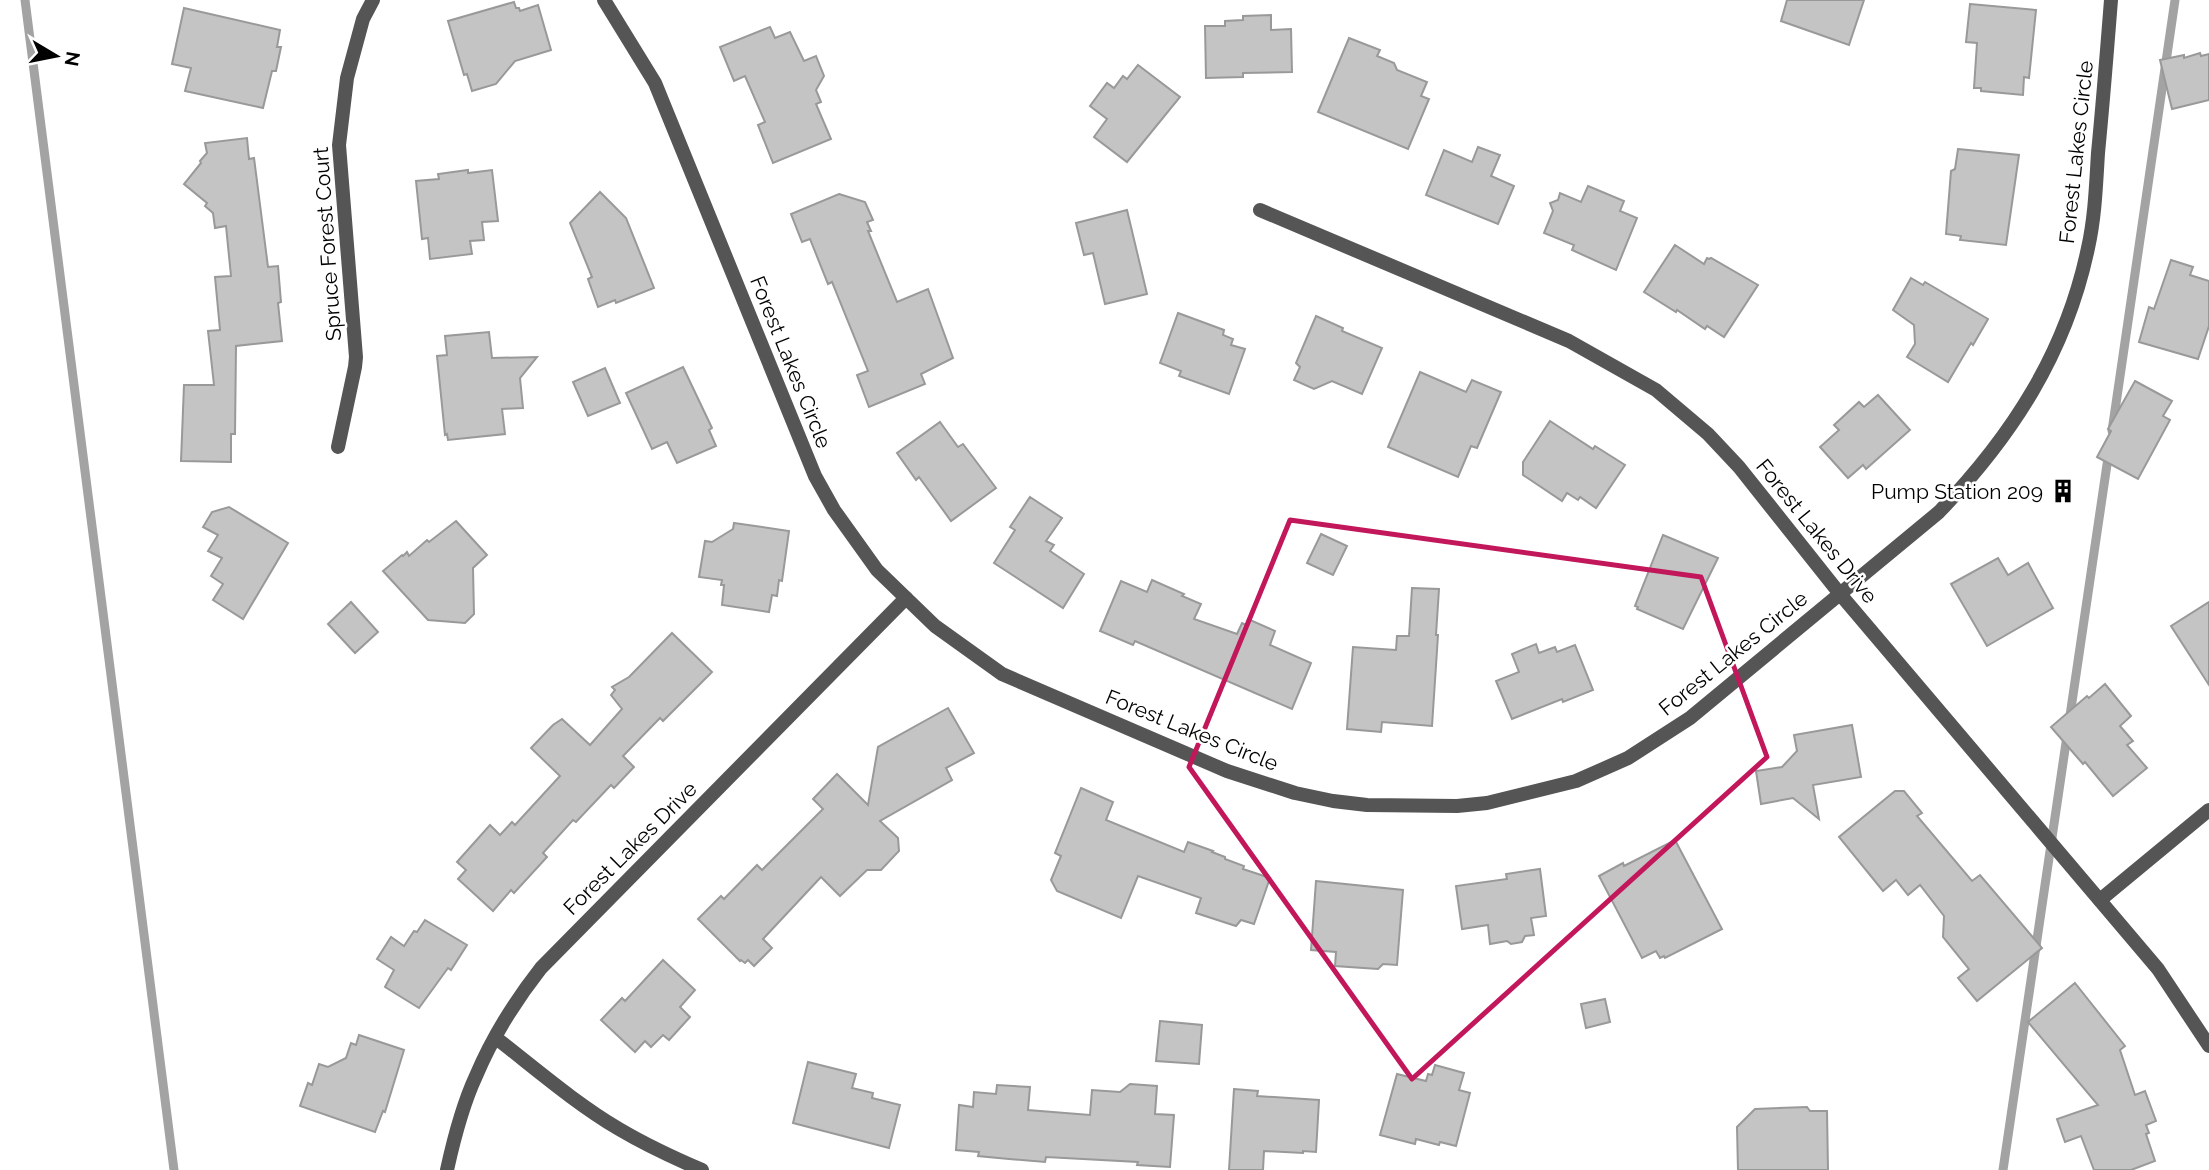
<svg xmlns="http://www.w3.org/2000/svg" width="2209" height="1170" viewBox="0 0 2209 1170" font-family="Raleway,sans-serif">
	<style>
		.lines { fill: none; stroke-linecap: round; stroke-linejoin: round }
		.stream { stroke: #a3a3a3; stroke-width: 9 }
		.building { fill: #c4c4c4; stroke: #999; stroke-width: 2 }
		.minor { stroke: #555; stroke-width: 14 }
		.marked { fill: none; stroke: #c2185b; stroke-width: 5; stroke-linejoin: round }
		.labels { text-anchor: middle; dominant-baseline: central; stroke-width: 5; stroke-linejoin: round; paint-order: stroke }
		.street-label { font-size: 21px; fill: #000; stroke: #fff }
		.poi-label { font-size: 21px; fill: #000; stroke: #fff; text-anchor: end }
	</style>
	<rect width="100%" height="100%" fill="#fff"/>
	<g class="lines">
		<g class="stream">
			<polyline points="25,0 174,1170"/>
			<polyline points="2112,431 2175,0"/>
			<polyline points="2003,1170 2109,451"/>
		</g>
	</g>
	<g class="building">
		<polygon points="1787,0 1864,0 1849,45 1781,21"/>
		<polygon points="514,2 516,8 519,8 520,11 538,5 551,50 515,61 496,84 472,91 467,74 464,75 448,21"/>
		<polygon points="1970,4 2036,10 2029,78 2024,77 2023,95 1981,91 1981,88 1974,88 1977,43 1966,42"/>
		<polygon points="184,8 280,30 277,47 281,47 276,71 272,71 263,108 185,91 191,68 172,64"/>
		<polygon points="1271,15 1271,30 1291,29 1292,72 1243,73 1243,77 1206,78 1205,26 1225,26 1225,21 1243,20 1243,16"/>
		<polygon points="770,27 775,38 790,32 804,61 816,56 824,76 816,90 821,102 816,104 831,139 773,163 758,125 765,122 745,76 734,81 720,47"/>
		<polygon points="1349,38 1380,50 1377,56 1394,63 1397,70 1427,82 1421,96 1429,99 1408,149 1318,112"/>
		<polygon points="2200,53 2201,56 2209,54 2209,100 2172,109 2160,60 2184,55 2184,58"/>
		<polygon points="1138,65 1180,97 1127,162 1094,137 1107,119 1090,106 1107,83 1114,88 1123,76 1127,79"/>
		<polygon points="247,138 249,159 254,158 268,267 278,266 281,302 278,303 282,341 236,346 235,434 231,434 231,462 181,461 184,385 214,385 208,331 220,330 215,277 231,276 226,226 215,228 213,213 205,206 207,203 184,184 201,163 200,161 207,153 205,143"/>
		<polygon points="1478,147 1500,155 1491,176 1514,186 1498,224 1426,195 1444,150 1472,162"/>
		<polygon points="1958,149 2019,155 2006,245 1960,240 1961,236 1946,234 1951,171 1955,169"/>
		<polygon points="468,170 468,173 492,170 498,221 482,222 484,240 470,241 472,254 430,259 428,238 422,239 416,181 439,179 438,174"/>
		<polygon points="1588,186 1624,201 1620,211 1637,218 1616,270 1572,250 1574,245 1544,233 1553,211 1550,203 1558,200 1560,193 1581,202"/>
		<polygon points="600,192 626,218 654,288 616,303 615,300 598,307 588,279 592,277 570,223"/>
		<polygon points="839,194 865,202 873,220 867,222 871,231 868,231 897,302 928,289 953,358 921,374 925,384 869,407 857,375 868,371 832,282 828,284 810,239 802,242 791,214"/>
		<polygon points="1127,210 1147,294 1105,304 1093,253 1084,255 1076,223"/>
		<polygon points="1675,245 1704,264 1707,258 1709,259 1711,258 1758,285 1724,337 1707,326 1705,329 1677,310 1676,312 1644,292"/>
		<polygon points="2171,260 2193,267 2190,275 2209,281 2209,326 2198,359 2139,342 2149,307 2154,309"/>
		<polygon points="1911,278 1923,285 1925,282 1988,319 1973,345 1971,343 1948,382 1907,357 1915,344 1914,325 1893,310"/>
		<polygon points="1178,313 1224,330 1223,335 1233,339 1231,345 1245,349 1229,394 1179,376 1181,371 1160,363"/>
		<polygon points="1316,316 1343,328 1342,331 1382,348 1362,394 1332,381 1314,389 1294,380 1300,367 1296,363"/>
		<polygon points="489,332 492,358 537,357 520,378 523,408 502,409 505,434 448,440 447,434 445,435 437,356 447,355 445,336"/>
		<polygon points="683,367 712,428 709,430 716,446 677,463 667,442 652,449 626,393"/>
		<polygon points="605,368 620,403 588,416 573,382"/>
		<polygon points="1420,372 1466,392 1472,380 1501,392 1477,448 1471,446 1458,477 1388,447"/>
		<polygon points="2135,381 2172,401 2163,416 2170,420 2138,479 2097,457 2111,431 2108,429"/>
		<polygon points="1878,395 1910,430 1866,469 1863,465 1848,478 1820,447 1839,430 1834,425 1859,402 1864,407"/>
		<polygon points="1550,421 1593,449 1595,446 1625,465 1596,508 1580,497 1578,500 1567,493 1562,501 1523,475 1523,462"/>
		<polygon points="940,422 958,447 963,444 996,488 951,521 919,477 916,480 897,453"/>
		<polygon points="1030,497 1062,518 1046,541 1054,545 1050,551 1084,574 1063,608 994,563 1015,530 1010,527"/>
		<polygon points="229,507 288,543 243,619 213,600 223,584 211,576 222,558 208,551 218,535 203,527 212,512"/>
		<polygon points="456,521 487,555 473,568 474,614 465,623 428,620 383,571 402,555 403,556 407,552 409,556 427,540 429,542"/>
		<polygon points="734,523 789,531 782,581 779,580 777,596 772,595 769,612 722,605 724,585 721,585 722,580 699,577 705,541 712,542 733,529"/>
		<polygon points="1321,534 1347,546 1333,575 1307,563"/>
		<polygon points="1663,535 1718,558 1683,629 1637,609 1638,607 1635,606"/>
		<polygon points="1998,558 2008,575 2028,563 2053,608 1987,646 1951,584"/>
		<polygon points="1152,580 1184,594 1182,596 1201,604 1194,619 1237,634 1242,623 1246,625 1248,619 1275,631 1270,645 1311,663 1292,709 1135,641 1133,645 1100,631 1121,581 1147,592"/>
		<polygon points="1412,588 1439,589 1436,635 1438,635 1432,726 1382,722 1381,732 1347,729 1353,647 1396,650 1397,636 1409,636"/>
		<polygon points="351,602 378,632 355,653 328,624"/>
		<polygon points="2209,602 2209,685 2171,626"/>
		<polygon points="672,633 712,672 663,721 660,718 623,756 634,767 614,788 611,785 576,822 573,820 543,853 547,857 514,893 511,890 493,911 458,879 466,870 457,862 490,825 500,835 512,822 515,825 560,776 531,748 553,725 562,719 590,745 622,709 611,695 615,690 612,687 629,677"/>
		<polygon points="1536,644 1539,653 1555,647 1557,652 1575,645 1593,690 1563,702 1562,699 1512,719 1496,681 1519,672 1512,654"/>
		<polygon points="2105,684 2131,716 2120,726 2133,741 2127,745 2147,768 2113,796 2085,762 2083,764 2051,727 2087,696 2089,698"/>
		<polygon points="948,708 974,753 946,768 952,780 880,821 898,838 899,851 881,870 867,870 840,896 821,877 763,939 772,948 754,966 748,960 745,963 741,960 740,961 698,919 721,896 724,899 757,865 762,870 823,809 813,799 837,774 868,805 878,747"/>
		<polygon points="1852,725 1861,777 1813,785 1819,819 1793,798 1761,804 1756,771 1782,767 1797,751 1794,735"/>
		<polygon points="1081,788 1113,802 1106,820 1184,852 1188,842 1213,851 1212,852 1225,857 1225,859 1244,866 1243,869 1270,878 1254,924 1241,920 1236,926 1196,913 1201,898 1138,876 1121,918 1057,891 1051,880 1061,856 1055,853"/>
		<polygon points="1895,791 1904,791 1922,813 1917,816 1972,881 1980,875 2042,948 1977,1001 1958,978 1969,969 1943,937 1944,916 1920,885 1908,895 1896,880 1883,891 1839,837"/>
		<polygon points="1675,840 1722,929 1665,958 1664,956 1660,958 1656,951 1642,958 1599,876 1623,863 1624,866"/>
		<polygon points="1540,869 1546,916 1531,918 1534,935 1525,936 1522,942 1511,944 1507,941 1490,944 1488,925 1462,929 1456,886 1507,879 1506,874"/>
		<polygon points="1316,881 1403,890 1397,965 1383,964 1378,969 1335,966 1336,952 1311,950"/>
		<polygon points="425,920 467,945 451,970 448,968 419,1008 385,987 394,970 377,959 391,937 404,946 414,931 417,932"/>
		<polygon points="663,960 695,990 680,1007 690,1017 669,1040 663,1035 651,1047 645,1041 635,1052 601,1020 622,998 625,1001"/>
		<polygon points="2075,983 2125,1046 2120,1050 2135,1095 2145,1091 2156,1121 2146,1125 2149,1133 2146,1134 2155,1161 2131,1170 2094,1170 2081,1136 2065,1142 2057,1119 2098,1105 2028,1022"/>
		<polygon points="1605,999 1610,1022 1586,1028 1581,1004"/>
		<polygon points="1160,1021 1202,1025 1199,1064 1156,1061"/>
		<polygon points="359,1035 404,1050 385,1112 383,1111 375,1132 300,1106 308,1083 312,1085 319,1064 328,1067 346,1058 351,1043 356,1045"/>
		<polygon points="808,1062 856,1074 852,1088 873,1093 872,1098 900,1105 889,1148 793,1123"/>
		<polygon points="1435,1065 1464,1073 1459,1090 1470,1093 1456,1146 1440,1142 1439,1145 1416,1139 1415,1144 1380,1135 1397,1074 1426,1081 1428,1074 1432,1075"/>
		<polygon points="1130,1084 1157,1086 1155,1114 1174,1115 1170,1167 1137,1165 1138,1162 1046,1157 1045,1162 1009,1159 978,1156 979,1152 956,1150 959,1105 973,1107 974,1092 996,1094 997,1085 1030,1087 1028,1110 1090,1115 1092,1090 1120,1092"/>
		<polygon points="1234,1089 1258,1091 1257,1096 1319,1100 1316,1152 1303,1151 1303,1153 1264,1151 1263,1170 1229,1170"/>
		<polygon points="1807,1107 1810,1111 1827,1111 1828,1170 1738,1170 1737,1127 1755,1109"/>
	</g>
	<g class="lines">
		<g class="minor">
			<path d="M604 0 655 83 815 476 834 510 877 570 935 626 1002 674 1227 771 1295 793 1333 801 1367 805 1457 806 1487 803 1576 781 1628 758 1690 718 1939 512C2012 436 2066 353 2088 248 2095 217 2096 185 2098 153 2103 102 2107 51 2111 0"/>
			<polyline points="1260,210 1569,341 1656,390 1708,434 1739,467 1840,594 2158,969 2209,1046"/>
			<polyline points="338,447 355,367 356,357 339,145 347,78 363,19 373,0"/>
			<polyline points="2100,900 2209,810"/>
			<path d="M496 1038C536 1069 575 1103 619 1129 646 1145 674 1158 702 1170"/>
			<path d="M447 1170C454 1138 462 1106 476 1076 492 1038 516 1000 541 968L906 598"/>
		</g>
	</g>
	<path class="marked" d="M1290 520 1701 577 1767 757 1412 1079 1189 767Z"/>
	<defs>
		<g id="building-bare" transform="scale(1.89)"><path d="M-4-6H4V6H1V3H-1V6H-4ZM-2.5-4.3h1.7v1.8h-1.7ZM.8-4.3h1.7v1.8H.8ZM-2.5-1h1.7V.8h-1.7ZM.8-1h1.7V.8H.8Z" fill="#000" stroke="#fff" stroke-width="2.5" paint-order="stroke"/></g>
	</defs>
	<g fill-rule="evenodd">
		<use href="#building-bare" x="2063" y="491"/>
	</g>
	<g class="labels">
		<g class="street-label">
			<text transform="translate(2076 152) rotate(-84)">Forest Lakes Circle</text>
			<text transform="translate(327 244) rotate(-94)">Spruce Forest Court</text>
			<text transform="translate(791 362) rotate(68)">Forest Lakes Circle</text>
			<text transform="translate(1817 531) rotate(51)">Forest Lakes Drive</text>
			<text transform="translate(1733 653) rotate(-39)">Forest Lakes Circle</text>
			<text transform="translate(1192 730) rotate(22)">Forest Lakes Circle</text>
			<text transform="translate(630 848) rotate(-45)">Forest Lakes Drive</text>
		</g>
		<g class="poi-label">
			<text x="2043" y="491">Pump Station 209</text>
		</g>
	</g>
	<g transform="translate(56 56) rotate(100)" stroke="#ffffff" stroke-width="5" paint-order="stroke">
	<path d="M0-5L12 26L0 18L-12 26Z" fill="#000000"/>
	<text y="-10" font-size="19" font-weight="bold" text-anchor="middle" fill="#000000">N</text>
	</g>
</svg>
